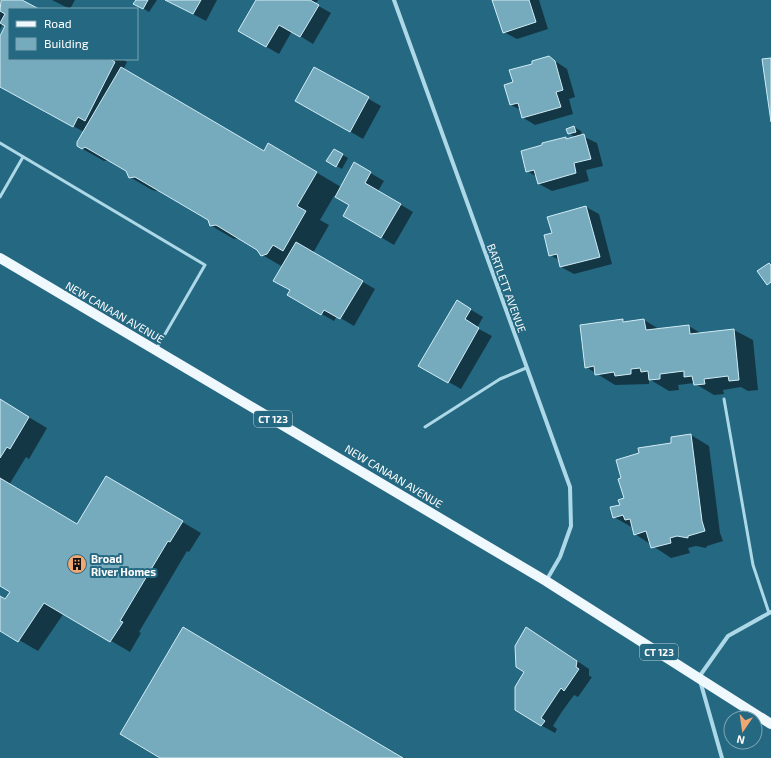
<svg xmlns="http://www.w3.org/2000/svg" width="771" height="758" viewBox="0 0 771 758" font-family="'Exo 2',sans-serif">
	<style>
		.shadow { fill: #0007 }
		.building { fill: #76aabd; stroke: #d0ecf5 }
		.lines { fill: none; stroke-linecap: round; stroke-linejoin: round }
		.lane { stroke: #add8e7; stroke-width: 3 }
		.street { stroke: #add8e7; stroke-width: 4 }
		.primary { stroke: #eff8fd; stroke-width: 10 }
		.labels { text-anchor: middle; dominant-baseline: central; stroke-width: 4; stroke-linejoin: round; paint-order: stroke }
		.shield { fill: #256881; stroke: #bed2d9; stroke-width: 1 }
		.shield-label { font-size: 10px; font-weight: bold; fill: #fff }
		.street-label { font-size: 11px; fill: #fff; stroke: #256881 }
		.poi-label { font-size: 11px; font-weight: bold; fill: #fff; stroke: #256881; text-anchor: start }
	</style>
	<rect width="100%" height="100%" fill="#256881"/>
	<g class="shadow">
		<polygon points="0,0 20,0 36,9 9,9 9,59 122,59 127,62 124,68 133,75 264,152 269,144 341,187 355,164 384,181 378,191 413,212 394,245 344,215 350,205 334,196 320,220 329,225 313,253 375,289 354,326 337,316 334,321 288,295 291,290 283,267 259,253 258,249 240,238 234,239 210,225 208,219 159,190 156,191 152,190 128,176 127,171 109,160 104,161 81,148 84,132 0,86 0,38 7,26 3,23 0,29"/>
		<polygon points="52,0 75,0 70,9"/>
		<polygon points="137,0 157,0 149,12 135,3"/>
		<polygon points="167,0 217,0 206,21"/>
		<polygon points="257,0 318,0 315,4 331,13 313,44 292,31 279,54 239,31"/>
		<polygon points="493,0 539,0 548,29 517,39 504,32"/>
		<polygon points="549,57 567,69 575,97 569,99 573,114 535,125 522,117 521,110 511,105 514,83 533,65"/>
		<polygon points="314,68 381,106 363,139 297,101"/>
		<polygon points="574,127 581,131 582,136 597,143 603,166 586,170 589,181 552,191 539,184 537,177 527,171 566,138 569,140 576,138 569,133"/>
		<polygon points="334,150 348,158 342,169 328,161"/>
		<polygon points="586,207 599,214 612,264 574,274 561,267 559,260 550,255 553,234 549,217"/>
		<polygon points="458,302 483,317 477,328 492,336 461,389 420,366"/>
		<polygon points="623,320 627,323 644,320 659,329 689,326 702,334 734,330 753,340 758,390 748,391 741,387 723,390 724,394 714,395 694,383 678,385 679,390 669,391 649,379 649,384 615,385 586,367"/>
		<polygon points="0,400 47,428 29,459 26,457 9,485 78,525 125,488 201,533 189,552 187,551 139,632 141,633 130,652 64,613 38,651 0,629 0,597 6,601 11,592 0,585"/>
		<polygon points="691,435 709,446 720,533 723,541 707,546 706,548 696,546 688,548 690,553 671,558 635,534 633,528 614,517 625,499 673,444"/>
		<polygon points="540,636 589,669 589,676 592,677 578,697 574,695 561,713 553,726 557,729 555,733 537,723 516,709 525,672"/>
	</g>
	<g class="building">
		<polygon points="1,0 22,0 39,9 9,9 9,59 110,59 115,62 85,121 78,117 73,127 0,87 0,36 5,26 0,23 5,14 0,11"/>
		<polygon points="136,0 148,0 143,9 133,4"/>
		<polygon points="165,0 201,0 193,14"/>
		<polygon points="256,0 310,0 319,5 300,37 279,25 266,47 238,31"/>
		<polygon points="492,0 529,0 536,22 503,33"/>
		<polygon points="549,56 555,61 563,90 556,92 561,107 522,118 518,103 510,105 504,85 513,82 509,70 532,64 532,61"/>
		<polygon points="771,58 771,122 762,59"/>
		<polygon points="121,67 264,151 268,143 317,172 297,206 306,211 283,251 273,245 267,254 261,256 257,250 216,225 210,226 208,220 135,177 129,178 126,171 85,147 82,149 77,146 77,142"/>
		<polygon points="314,67 369,97 350,132 295,101"/>
		<polygon points="574,126 576,132 568,134 566,129"/>
		<polygon points="584,134 591,159 574,163 576,173 538,184 534,170 526,172 521,151 542,145 542,143 566,137 566,139"/>
		<polygon points="334,149 343,154 336,167 326,161"/>
		<polygon points="354,162 371,172 365,183 401,204 381,238 343,216 349,205 335,197"/>
		<polygon points="586,206 600,257 560,267 557,254 549,256 544,235 552,233 547,217"/>
		<polygon points="296,242 363,281 340,319 324,310 321,315 287,295 290,290 273,281"/>
		<polygon points="769,263 771,265 771,282 767,285 757,271"/>
		<polygon points="457,300 471,309 465,319 479,328 448,383 418,366"/>
		<polygon points="623,319 623,322 644,319 646,330 689,325 690,334 734,329 739,380 729,381 728,376 704,379 705,384 694,385 692,376 684,377 684,371 660,374 660,379 649,380 648,371 641,372 640,368 631,369 631,374 615,376 614,372 595,375 594,366 585,368 580,325"/>
		<polygon points="0,399 29,417 10,449 7,447 0,458"/>
		<polygon points="691,434 702,521 705,531 688,536 688,538 677,536 670,538 671,543 651,548 646,531 634,535 630,519 625,520 623,515 613,518 610,507 620,505 618,500 624,498 618,479 621,478 616,460 639,453 638,448 671,443 671,437"/>
		<polygon points="106,476 183,521 170,542 168,541 120,621 123,622 110,642 44,603 18,642 0,631 0,596 5,599 10,592 0,586 0,478 77,524"/>
		<polygon points="183,627 381,745 403,758 160,758 120,734"/>
		<polygon points="526,627 577,661 576,667 579,669 564,691 561,688 541,718 545,721 541,726 515,710 515,687 524,672 516,667 515,646"/>
	</g>
	<g class="lines">
		<g class="lane">
			<polyline points="0,143 205,265 157,348"/>
			<polyline points="0,197 23,157"/>
			<polyline points="724,399 753,565 769,613"/>
			<polyline points="425,427 500,379 526,368"/>
		</g>
		<g class="street">
			<polyline points="394,0 570,487 571,526 560,557 546,581"/>
			<polyline points="722,758 699,677 728,636 771,612"/>
		</g>
		<polyline class="primary" points="0,258 546,581 771,724"/>
	</g>
	<defs>
		<g id="building-disc" transform="scale(1)"><circle r="9.5" fill="#f0a772" stroke="#256881"/><path d="M-4-6H4V6H1V3H-1V6H-4ZM-2.5-4.3h1.7v1.8h-1.7ZM.8-4.3h1.7v1.8H.8ZM-2.5-1h1.7V.8h-1.7ZM.8-1h1.7V.8H.8Z" fill="#111"/></g>
	</defs>
	<g fill-rule="evenodd">
		<use href="#building-disc" x="77" y="564"/>
	</g>
	<g class="labels">
		<g class="shield">
			<rect x="254" y="411" width="38" height="16" rx="3"/>
			<rect x="640" y="644" width="38" height="16" rx="3"/>
		</g>
		<g class="shield-label">
			<text x="273" y="419">CT 123</text>
			<text x="659" y="652">CT 123</text>
		</g>
		<g class="street-label">
			<text transform="translate(507 288) rotate(70)">BARTLETT AVENUE</text>
			<text transform="translate(115 312) rotate(30)">NEW CANAAN AVENUE</text>
			<text transform="translate(394 476) rotate(31)">NEW CANAAN AVENUE</text>
		</g>
		<g class="poi-label">
			<text x="91" y="558">Broad<tspan x="91" dy="13">River Homes</tspan></text>
		</g>
	</g>
	<rect x="8" y="8" width="130" height="52" fill="#256881" stroke="#7ca4b3"/>
	<rect x="16" y="21" width="20" height="6" fill="#eff8fd" stroke="#7ca4b3"/>
	<text x="44" y="28" font-size="12" fill="#ffffff">Road</text>
	<rect x="16" y="38" width="20" height="12" fill="#76aabd" stroke="#7ca4b3"/>
	<text x="44" y="48" font-size="12" fill="#ffffff">Building</text>
	<g transform="translate(743 730) rotate(193)"><circle r="19" fill="#256881" stroke="#7ca4b3"/>
	<path d="M0-3L7 15L0 10L-7 15Z" fill="#f0a772"/>
	<text y="-6" font-size="11" font-weight="bold" text-anchor="middle" fill="#ffffff">N</text>
	</g>
</svg>
